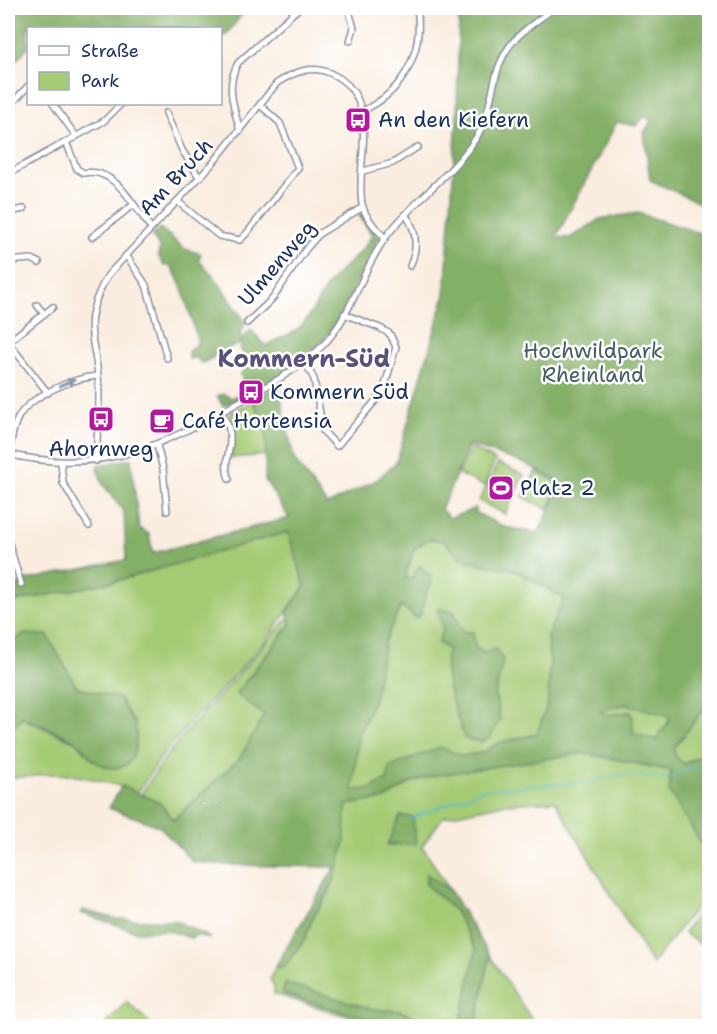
<svg xmlns="http://www.w3.org/2000/svg" width="717" height="1034" viewBox="0 0 717 1034" font-family="'Shantell Sans',sans-serif">
	<style>
		.green { fill: #a6cb75; stroke: #607d6a; stroke-width: 1.5; fill-rule: evenodd }
		.forest { fill: #84af66; stroke: #506f62; stroke-width: 1.5; fill-rule: evenodd }
		.lines { fill: none; stroke-linecap: round; stroke-linejoin: round }
		.stream { stroke: #4dbac7; stroke-width: 1.5 }
		.minor-casing { stroke: #8a8e9e; stroke-width: 8 }
		.minor { stroke: #fff; stroke-width: 5 }
		.oneway { fill: #8d97ae }
		.labels { text-anchor: middle; dominant-baseline: central; stroke-width: 5; stroke-linejoin: round; paint-order: stroke }
		.poi-label { font-size: 21px; fill: #1b2f5e; stroke: #fff; text-anchor: start }
		.street-label { font-size: 21px; fill: #1b2f5e; stroke: #fff }
		.park-label { font-size: 21px; fill: #455e65; stroke: #fff }
		.quarter-label { font-size: 24px; font-weight: bold; fill: #59507c; stroke: #fff }
	</style>
	<rect width="100%" height="100%" fill="#fff"/>
	<filter id="ink" filterUnits="userSpaceOnUse"><feTurbulence type="fractalNoise" baseFrequency=".0167" numOctaves="2"/><feDisplacementMap in="SourceGraphic" scale="12" xChannelSelector="R" yChannelSelector="G"/><feConvolveMatrix kernelMatrix="1 2 1 2 8 2 1 2 1" color-interpolation-filters="sRGB"/></filter>
	<filter id="wash" filterUnits="userSpaceOnUse"><feTurbulence type="fractalNoise" baseFrequency=".008" numOctaves="4" result="noise"/><feDisplacementMap in="SourceGraphic" scale="24" xChannelSelector="R" yChannelSelector="G"/><feGaussianBlur stdDeviation="1.35" result="paint"/><feColorMatrix in="noise" values="0 0 0 0 0 0 0 0 0 0 0 0 0 0 0 0 0 1.4 0 .05"/><feComposite in="paint" operator="in"/></filter>
	<g filter="url(#wash)">
		<rect width="100%" height="100%" fill="#faeddf"/>
		<g class="green">
			<polygon points="253,400 266,431 266,455 231,458 234,437 229,414"/>
			<polygon points="471,448 495,460 484,486 458,474"/>
			<polygon points="498,463 524,475 505,514 479,501"/>
			<polygon points="536,471 560,484 548,509 523,497"/>
			<path d="M288 531 305 586 267 639 167 749 137 793C111 782 78 774 50 774 35 775 22 779 8 777V736L20 717 78 743 84 751 132 721 120 699 77 687 47 635 11 643 8 650V608L18 601 120 580Z"/>
			<path d="M429 539 444 541 459 557 483 565 513 569 564 598 547 637 550 663 548 703 537 734 501 742 482 753 462 756 440 748 403 762 387 780 369 789 352 791 359 735 374 699 385 640 401 606 416 618 420 616 427 589 430 587 433 575 426 573 420 566 412 579 405 578 414 549ZM454 612 463 632H473L475 647 484 653 503 660 495 695 500 720 448 649 438 643 443 629Z"/>
			<polygon points="289,617 291,624 236,693 265,715 240,758 173,820 160,803 141,794 170,751"/>
			<path d="M627 704 670 716C669 726 659 730 658 741L632 734 633 718 630 712 606 715 600 711Z"/>
			<polygon points="709,704 709,751 683,765 675,756 674,748 705,707"/>
			<polygon points="583,753 672,771 669,791 709,856 709,891 652,964 555,801 503,804 443,817 422,846 450,890 426,874 426,884 455,911 476,950 460,1026 436,1026 400,1011 372,1009 286,984 283,994 364,1018 403,1026 383,1026 363,1021 274,994 274,986 270,979 275,967 280,968 305,939 312,919 330,892 345,842 346,805 385,799 410,783 431,776"/>
			<polygon points="709,896 709,950 684,933"/>
			<polygon points="490,956 536,1026 476,1026"/>
			<polygon points="127,1002 153,1026 104,1026"/>
		</g>
		<g class="forest">
			<polygon points="8,8 247,8 226,35 221,38 220,28 28,28 28,47 8,69"/>
			<path d="M459 8H709V212L702 204 650 180 644 133 651 121 645 116 636 126 617 122 556 237 570 238 600 219 638 213 702 234 709 226V704L705 707 674 748 675 756 684 764 709 751V856L669 791 671 770 583 753 431 776 410 783 385 799 346 805 345 842 335 879 312 919 305 939 284 967H275L335 867 229 865 193 862 159 826 109 808 122 786 160 803 174 820 240 758 264 715 236 694 291 624 287 612 305 586 288 532 120 580 18 601 8 608V590L27 580 126 560 124 512 102 483 97 465 131 459 139 528 149 534 153 553 289 518 265 480 266 431 253 400 278 385 294 459 327 505 377 480 397 461 445 295 457 118ZM469 445 526 464 562 483 538 533 504 527 476 513V508L450 518 441 510ZM429 539 444 541 459 557 483 565 513 569 564 598 547 637 550 663 548 703 537 734 501 742 482 753 462 756 440 747 390 767 387 780 369 789 352 790 359 735 374 699 385 640 401 606 416 618 420 616 427 589 430 587 433 575 426 573 419 566 412 579 405 578 414 549ZM627 704 669 716V723L659 734 658 740 633 734V718L630 712 606 715 600 711Z"/>
			<path d="M364 212 380 238C362 267 351 301 332 329 308 364 261 388 223 406L217 396 223 394 232 398 245 389 241 374 247 367 248 358 240 350 242 340 240 344C224 348 216 358 201 363L196 357 189 359 188 352 198 342C190 317 185 287 170 265L164 266 158 255 160 248 152 236 160 228 185 249 201 254 199 261 213 275 246 323 240 333 241 339 251 330 266 346C275 338 289 337 298 329 314 315 318 295 332 280 346 264 362 254 372 235L359 215Z"/>
			<path d="M437 608 454 612 463 632H473L475 647 484 653 496 649 503 660 495 695 500 720 490 738 481 742 465 739C457 716 439 672 448 649L438 643 443 629Z"/>
			<path d="M24 634 47 635 77 687 120 699 132 721 134 720C142 748 131 782 96 762 88 757 84 747 77 742 60 732 38 725 21 717L8 736V650L11 643Z"/>
			<polygon points="400,816 413,817 416,844 387,845"/>
			<polygon points="426,874 450,890 490,956 476,1026 460,1026 476,950 455,911 426,884"/>
			<polygon points="83,910 116,919 176,921 209,937 209,939 197,935 191,938 167,930 137,932 81,913"/>
			<path d="M286 983 372 1009 400 1011 436 1026C383 1027 333 1009 282 993Z"/>
		</g>
		<g class="lines">
			<g class="stream">
				<polyline points="680,773 694,766 708,776"/>
				<polyline points="628,774 671,779 676,776"/>
				<polyline points="589,782 625,774"/>
				<polyline points="410,819 484,789 586,782"/>
			</g>
		</g>
	</g>
	<g filter="url(#ink)">
		<g class="lines">
			<g class="minor-casing">
				<g id="minor">
					<polyline points="348,8 354,28 350,41"/>
					<polyline points="53,104 76,136"/>
					<polyline points="8,108 28,86"/>
					<path d="M362 111C404 92 424 52 417 8"/>
					<polyline points="166,113 182,150 199,177"/>
					<path d="M240 131C234 107 225 86 238 63L299 8"/>
					<path d="M66 142 77 169 84 173C115 166 134 207 151 228"/>
					<polyline points="363,171 393,163 418,147"/>
					<polyline points="8,174 104,121 121,104"/>
					<polyline points="177,201 219,236 240,240 247,233 298,168 280,123 260,105"/>
					<polyline points="8,212 24,209"/>
					<path d="M405 214C418 231 418 248 410 266"/>
					<polyline points="92,237 133,205"/>
					<polyline points="126,255 146,285 167,358"/>
					<polyline points="8,261 32,259 39,263"/>
					<polyline points="37,305 44,314"/>
					<polyline points="247,323 273,298 306,249 320,233 363,207"/>
					<polyline points="8,342 48,393"/>
					<polyline points="8,342 53,307"/>
					<polyline points="305,362 314,379 323,431 337,446 383,392 396,347 390,334 380,328 344,314"/>
					<path d="M221 412C226 421 231 429 230 440 230 454 223 464 229 479"/>
					<polyline points="157,445 163,469 167,511"/>
					<path d="M8 454C108 478 171 441 255 393 280 378 305 365 325 343 353 313 362 269 386 237 412 201 464 166 482 127 493 103 492 73 507 50 517 33 539 20 554 8"/>
					<path d="M9 455C11 443 12 429 18 418 29 396 73 378 97 376"/>
					<path d="M96 461C97 438 99 414 99 391 98 338 77 329 108 275L213 163 277 83C294 72 312 64 332 74 383 98 355 161 362 204 364 215 377 230 385 238"/>
					<polyline points="61,463 63,483 89,526"/>
					<polyline points="8,540 21,584"/>
					<polyline points="38,1022 51,1026"/>
				</g>
			</g>
			<use href="#minor" class="minor"/>
		</g>
		<defs><path id="oneway-solid" d="M-6-.8H1V-3.2L6.5 0L1 3.2V.8H-6Z" transform="scale(1.5)"/></defs>
		<use class="oneway" href="#oneway-solid" transform="translate(67 383) rotate(-24)"/>
	</g>
	<defs>
		<g id="bus-square" transform="scale(1.35)"><rect x="-9" y="-9" width="18" height="18" rx="4" fill="#b5179e" stroke="#fff"/><path d="M-5-6H5V4H4V6H2V4H-2V6H-4V4H-5ZM-3.5-4V0h7V-4ZM-3.5 1.2v1.5H-2V1.2ZM2 1.2v1.5H3.5V1.2Z" fill="#fff"/></g>
		<g id="cafe-square" transform="scale(1.35)"><rect x="-9" y="-9" width="18" height="18" rx="4" fill="#b5179e" stroke="#fff"/><path d="M-5.5-4.5H6V0H3Q3 3.5 0 3.5H-2.5Q-5.5 3.5-5.5 0ZM3-3.2v2h1.7v-2ZM-6 4.5H4V6H-6Z" fill="#fff"/></g>
		<g id="stadium-square" transform="scale(1.35)"><rect x="-9" y="-9" width="18" height="18" rx="4" fill="#b5179e" stroke="#fff"/><path d="M0-5a6.5 5 0 1 0 0 10a6.5 5 0 1 0 0-10ZM-3.5-1.8h7v3.6h-7Z" fill="#fff"/></g>
	</defs>
	<g fill-rule="evenodd">
		<use href="#bus-square" x="358" y="120"/>
		<use href="#bus-square" x="251" y="392"/>
		<use href="#bus-square" x="101" y="419"/>
		<use href="#cafe-square" x="162" y="421"/>
		<use href="#stadium-square" x="501" y="488"/>
	</g>
	<g class="labels">
		<g class="poi-label">
			<text x="378" y="120">An den Kiefern</text>
			<text x="270" y="392">Kommern Süd</text>
			<text x="182" y="421">Café Hortensia</text>
			<text x="101" y="449" text-anchor="middle">Ahornweg</text>
			<text x="520" y="488">Platz 2</text>
		</g>
		<g class="street-label">
			<text transform="translate(176 177) rotate(-47)">Am Bruch</text>
			<text transform="translate(277 263) rotate(-49)">Ulmenweg</text>
		</g>
		<g class="park-label">
			<text x="593" y="351">Hochwildpark<tspan x="593" dy="24">Rheinland</tspan></text>
		</g>
		<g class="quarter-label">
			<text x="304" y="359">Kommern-Süd</text>
		</g>
	</g>
	<rect width="717" height="1034" fill="none" stroke="#fff" stroke-width="30"/>
	<rect x="27" y="27" width="195" height="78" fill="#ffffff" stroke="#a4acbf" stroke-width="1.5"/>
	<rect x="39" y="46" width="30" height="9" fill="#ffffff" stroke="#a4acbf" stroke-width="1.5"/>
	<text x="81" y="57" font-size="18" fill="#1b2f5e">Straße</text>
	<rect x="39" y="72" width="30" height="18" fill="#a6cb75" stroke="#a4acbf" stroke-width="1.5"/>
	<text x="81" y="87" font-size="18" fill="#1b2f5e">Park</text>
</svg>
